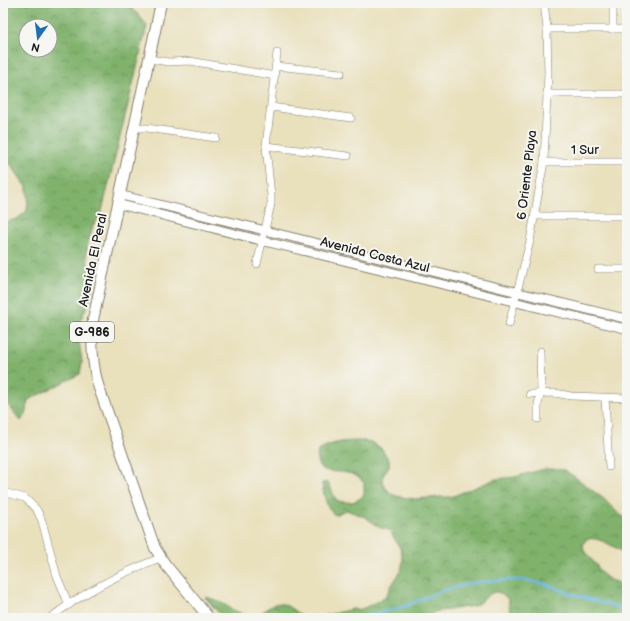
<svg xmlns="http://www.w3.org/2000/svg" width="630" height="621" viewBox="0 0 630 621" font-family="'Balsamiq Sans',sans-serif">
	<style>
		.forest { fill: url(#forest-crowns); stroke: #4e6744; fill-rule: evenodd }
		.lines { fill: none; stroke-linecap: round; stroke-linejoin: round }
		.stream { stroke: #6cb7e5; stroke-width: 2.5 }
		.minor-casing { stroke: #827e6c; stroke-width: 8 }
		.tertiary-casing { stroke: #827e6c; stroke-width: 10 }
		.primary-casing { stroke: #827e6c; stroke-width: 12 }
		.minor { stroke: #fff; stroke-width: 7 }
		.tertiary { stroke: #fff; stroke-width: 8 }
		.primary { stroke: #fff; stroke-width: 10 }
		.labels { text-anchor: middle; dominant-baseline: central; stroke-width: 4; stroke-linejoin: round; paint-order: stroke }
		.shield { fill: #f6f6f2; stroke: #5d5d5c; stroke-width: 1 }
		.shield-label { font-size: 12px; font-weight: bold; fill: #1c1c1c }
		.street-label { font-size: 13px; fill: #1c1c1c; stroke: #f6f6f2 }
	</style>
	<defs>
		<pattern id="forest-crowns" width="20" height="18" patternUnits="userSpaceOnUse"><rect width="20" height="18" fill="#80b26c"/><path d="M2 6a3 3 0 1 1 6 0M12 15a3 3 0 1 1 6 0" fill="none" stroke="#689058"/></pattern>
	</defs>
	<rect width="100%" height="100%" fill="#f6f6f2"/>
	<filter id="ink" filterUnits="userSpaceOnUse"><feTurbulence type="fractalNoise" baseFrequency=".025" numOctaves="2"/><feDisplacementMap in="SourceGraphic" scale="8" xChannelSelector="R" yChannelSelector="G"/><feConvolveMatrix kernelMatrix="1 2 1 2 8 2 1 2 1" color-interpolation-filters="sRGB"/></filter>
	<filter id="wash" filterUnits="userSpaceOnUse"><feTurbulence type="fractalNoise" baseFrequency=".012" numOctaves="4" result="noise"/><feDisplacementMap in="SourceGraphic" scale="16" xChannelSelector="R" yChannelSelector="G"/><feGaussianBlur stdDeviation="0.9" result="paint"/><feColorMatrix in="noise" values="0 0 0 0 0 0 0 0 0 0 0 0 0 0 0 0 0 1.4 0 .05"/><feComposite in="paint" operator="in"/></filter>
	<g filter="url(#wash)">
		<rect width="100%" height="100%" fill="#e9e0bc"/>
		<g class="forest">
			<path d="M3 3H123C133 8 140 16 147 26L101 215 93 225 87 247V259L92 284V296L77 327 82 362 80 374 28 400 26 412 21 421 3 399V223L17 219 27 211 28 199 27 188 3 153V82L5 75 3 66ZM26 26H50V50H26Z"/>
			<path d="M365 441 371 442 382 449 389 460V466L383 476 382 483 390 493 396 496 415 499 440 497H451L496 479 515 477 544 469H557L564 470 575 477 605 500 619 514 627 519V555C616 548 599 536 586 539L583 545 584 551 597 566 600 572 610 580 627 586V618H511L508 599C492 583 488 599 474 606L434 612 427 618H316L352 609 358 610 364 608 385 598 390 588 401 571 403 560 400 548 391 533 387 529 381 528 365 517 346 510 335 515C326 509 323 493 322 483L328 482 336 500C347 504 356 503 364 495V483C361 480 358 476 354 475 339 468 312 479 318 451 330 441 349 441 365 441Z"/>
			<path d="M205 597C224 600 235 616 256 617 262 613 268 607 275 604 285 600 295 614 307 618H223Z"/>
		</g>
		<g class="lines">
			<polyline class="stream" points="358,618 405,606 444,590 477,582 505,580 524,580 545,584 572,594 627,610"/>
		</g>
	</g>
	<g filter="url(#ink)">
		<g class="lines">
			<g class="minor-casing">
				<g id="minor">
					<polyline points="547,29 627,29"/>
					<polyline points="613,29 613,3"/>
					<polyline points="150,59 168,62 190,61 275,76"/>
					<polyline points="276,66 341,73"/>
					<polyline points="547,94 627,94"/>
					<polyline points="271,107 351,118"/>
					<polyline points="135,128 147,128 216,138"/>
					<polyline points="266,146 348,156"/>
					<polyline points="544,162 627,162"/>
					<polyline points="535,216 627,216"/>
					<polyline points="257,264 271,204 271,196 266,146 277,53"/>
					<polyline points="598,269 627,269"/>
					<polyline points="509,324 530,241 544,162 548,73 547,29 544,3"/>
					<polyline points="530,394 555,393 571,396 627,398"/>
					<polyline points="605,398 609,467"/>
					<polyline points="538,419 538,404 541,393 540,351"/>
					<polyline points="3,492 25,498 37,510 42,521 57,576 69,605"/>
					<path d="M50 618C84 592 121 573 160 558"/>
				</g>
			</g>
			<g class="tertiary-casing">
				<g id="tertiary">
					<polyline points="120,195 627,319"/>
					<polyline points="118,204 263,241 627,329"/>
				</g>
			</g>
			<g class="primary-casing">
				<path id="primary" d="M161 3 93 320C91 343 92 363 98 385L155 548 165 564 209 618"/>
			</g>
			<use href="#minor" class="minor"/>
			<use href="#tertiary" class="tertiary"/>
			<use href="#primary" class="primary"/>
		</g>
	</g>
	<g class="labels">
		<rect class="shield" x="70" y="322" width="44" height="20" rx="3"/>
		<g class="shield-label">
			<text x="92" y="332">G-986</text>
		</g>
		<g class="street-label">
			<text x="585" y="150">1 Sur</text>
			<text transform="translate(527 175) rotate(-83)">6 Oriente Playa</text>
			<text transform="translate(375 255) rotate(14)">Avenida Costa Azul</text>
			<text transform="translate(93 260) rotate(-78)">Avenida El Peral</text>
		</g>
	</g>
	<rect width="630" height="621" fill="none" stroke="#f6f6f2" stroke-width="16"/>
	<g transform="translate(38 38) rotate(194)"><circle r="19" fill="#f6f6f2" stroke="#9f9f9c"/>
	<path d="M0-3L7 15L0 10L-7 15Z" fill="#1f6fb2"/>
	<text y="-6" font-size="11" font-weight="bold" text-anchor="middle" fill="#1c1c1c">N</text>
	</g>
</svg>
